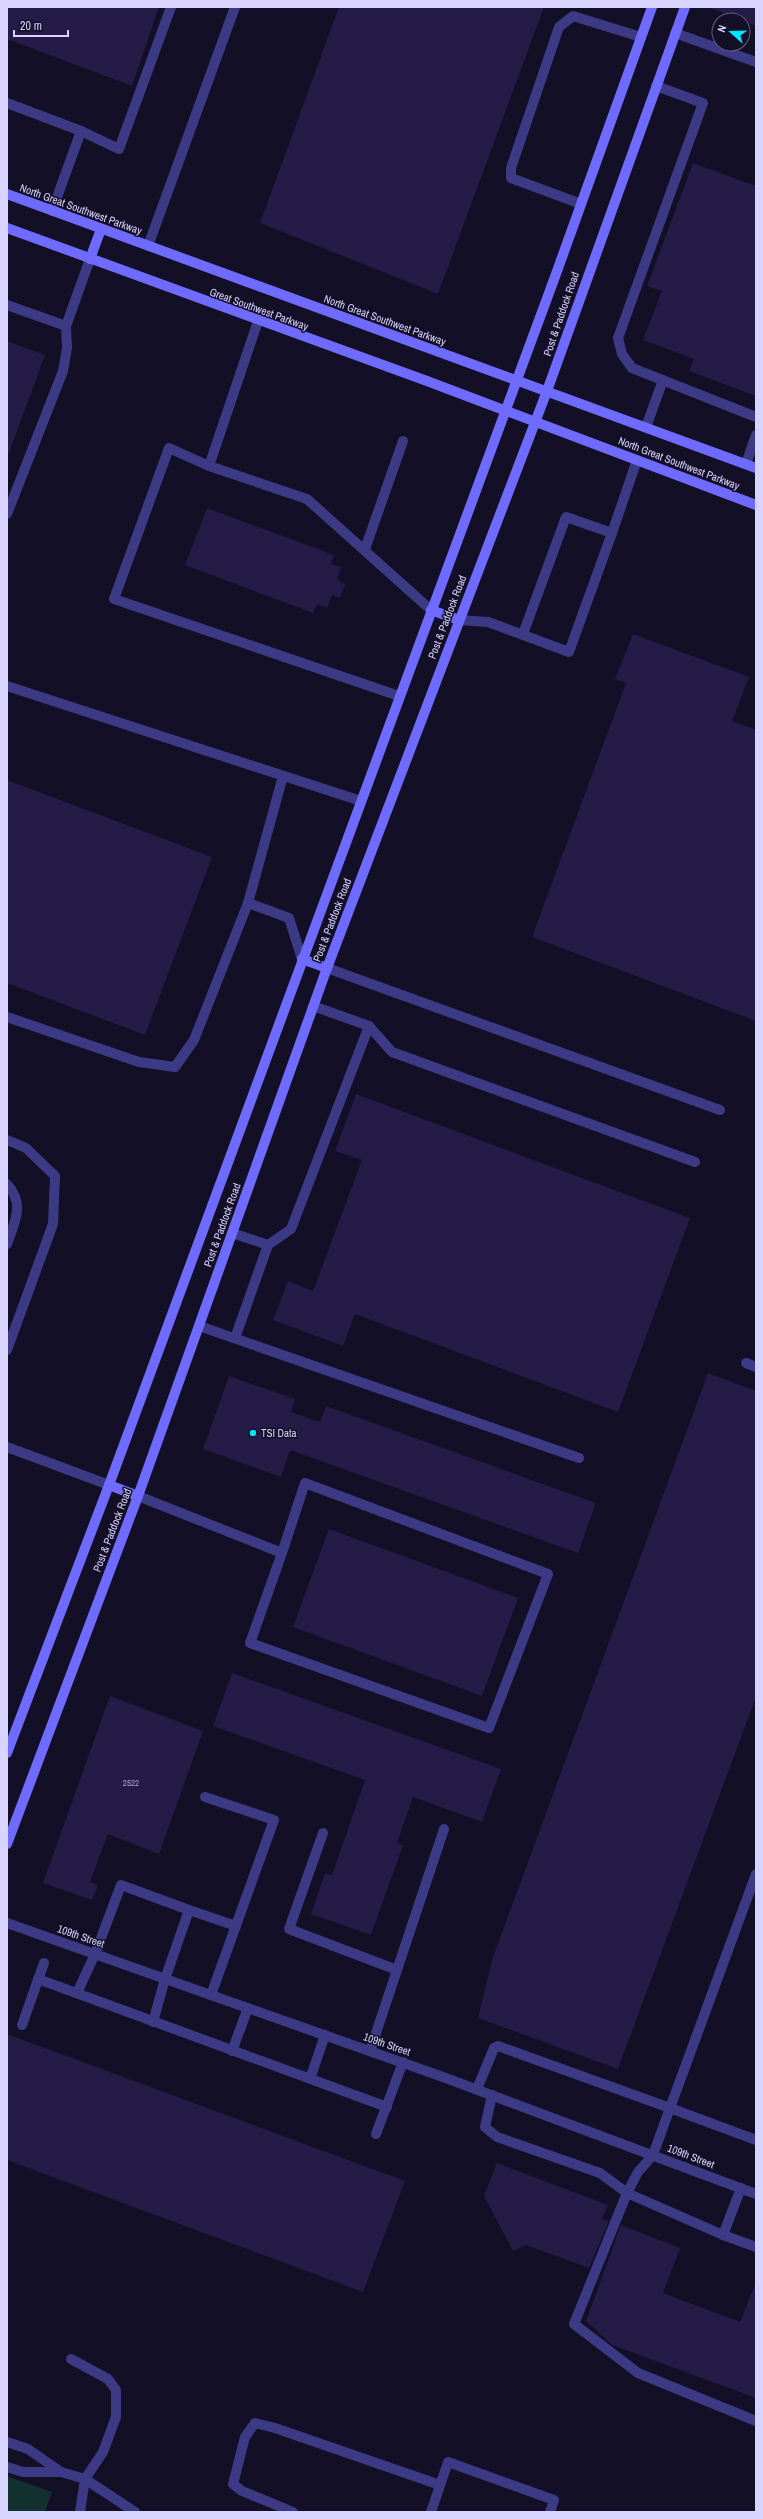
<svg xmlns="http://www.w3.org/2000/svg" width="763" height="2519" viewBox="0 0 763 2519" font-family="'Archivo Narrow',sans-serif">
	<style>
		.grass { fill: #12302f }
		.building { fill: #241b47 }
		.lines { fill: none; stroke-linecap: round; stroke-linejoin: round }
		.lane { stroke: #3d3a85; stroke-width: 10 }
		.street { stroke: #3d3a85; stroke-width: 10 }
		.secondary { stroke: #6f6bff; stroke-width: 10 }
		.poi-dot { fill: #00e5ff; stroke: #130f26; stroke-width: 1.5 }
		.labels { text-anchor: middle; dominant-baseline: central; stroke-width: 3; stroke-linejoin: round; paint-order: stroke }
		.number-label { font-size: 9px; fill: #aca6d1 }
		.street-label { font-size: 11px; fill: #d9d4ff; stroke: #130f26 }
		.poi-label { font-size: 11px; fill: #d9d4ff; stroke: #130f26; text-anchor: start }
	</style>
	<rect width="100%" height="100%" fill="#130f26"/>
	<polygon class="grass" points="7,2476 52,2492 45,2512 7,2512"/>
	<g class="building">
		<polygon points="7,7 159,7 132,86 7,39"/>
		<polygon points="339,7 544,7 438,294 260,223"/>
		<polygon points="711,7 756,7 756,26 710,8"/>
		<polygon points="693,163 756,186 756,396 689,371 694,359 643,340 662,291 647,286"/>
		<polygon points="7,341 45,355 9,453 7,452"/>
		<polygon points="207,508 334,555 331,564 341,567 337,580 345,584 340,598 332,595 327,608 317,604 313,613 185,565"/>
		<polygon points="633,634 749,677 732,721 756,730 756,1021 532,937 626,683 615,679"/>
		<polygon points="7,780 212,857 145,1035 7,983"/>
		<polygon points="356,1094 690,1218 618,1412 355,1314 343,1346 273,1320 288,1281 313,1291 362,1160 335,1151"/>
		<polygon points="708,1373 756,1391 756,1697 618,2069 478,2018 492,1960"/>
		<polygon points="229,1376 295,1399 291,1412 320,1422 326,1406 596,1503 578,1553 290,1450 281,1477 203,1449"/>
		<polygon points="329,1529 518,1598 482,1696 293,1627"/>
		<polygon points="232,1673 501,1769 482,1822 413,1797 397,1843 403,1845 371,1935 311,1914 325,1873 332,1875 365,1780 213,1726"/>
		<polygon points="110,1696 203,1731 159,1854 108,1834 90,1882 98,1885 92,1900 43,1883"/>
		<polygon points="7,2034 405,2181 363,2292 7,2160"/>
		<polygon points="497,2163 608,2205 602,2219 609,2221 589,2268 526,2245 513,2251 484,2196"/>
		<polygon points="621,2225 680,2248 663,2293 740,2322 756,2282 756,2398 612,2345 586,2321"/>
	</g>
	<g class="lines">
		<g class="lane">
			<polyline points="675,33 756,62"/>
			<polyline points="656,86 703,103 618,338 622,354 632,368 756,417"/>
			<polyline points="7,103 81,131 52,211"/>
			<polyline points="81,131 119,149 171,7"/>
			<polyline points="581,204 511,178 511,168 559,27 573,16 641,37"/>
			<polyline points="148,246 235,7"/>
			<polyline points="7,305 66,326 90,259"/>
			<polyline points="258,321 209,466 307,499 431,610"/>
			<polyline points="646,427 663,380"/>
			<polyline points="746,464 756,435"/>
			<polyline points="209,466 169,448 114,599 399,696"/>
			<polyline points="7,514 63,371 67,348 66,326"/>
			<polyline points="612,533 637,460"/>
			<polyline points="365,549 403,441"/>
			<polyline points="459,620 488,622 569,652 612,533 566,517 523,634"/>
			<polyline points="7,686 361,801"/>
			<polyline points="248,903 283,776"/>
			<polyline points="327,968 720,1110"/>
			<polyline points="7,1017 139,1062 175,1067 194,1040 248,903 289,918 302,959"/>
			<polyline points="369,1026 392,1052 695,1162"/>
			<polyline points="7,1140 26,1148 55,1176 53,1224 7,1350"/>
			<path d="M7 1184C25 1204 15 1221 7 1244"/>
			<polyline points="232,1233 268,1245 235,1338"/>
			<polyline points="268,1245 291,1229 369,1026 313,1006"/>
			<polyline points="199,1326 579,1458"/>
			<polyline points="746,1363 756,1367"/>
			<polyline points="7,1447 109,1485"/>
			<polyline points="138,1496 282,1553 305,1483 548,1574 489,1728 250,1643 282,1553"/>
			<polyline points="205,1797 274,1820 211,1995"/>
			<polyline points="323,1833 289,1929 397,1970"/>
			<polyline points="756,1874 670,2108 756,2140"/>
			<polyline points="189,1910 236,1926"/>
			<polyline points="38,1979 387,2107"/>
			<polyline points="77,1993 95,1954 121,1885 189,1910 165,1979 153,2022"/>
			<polyline points="22,2025 44,1963"/>
			<polyline points="232,2051 248,2008"/>
			<polyline points="370,2051 444,1829"/>
			<polyline points="310,2079 325,2035"/>
			<polyline points="477,2089 494,2048 498,2046 670,2108 653,2155 638,2172 627,2193 574,2324 638,2373 756,2421"/>
			<polyline points="492,2095 485,2127 497,2137 600,2173 627,2193 723,2235 741,2188"/>
			<polyline points="376,2134 403,2062"/>
			<polyline points="723,2235 756,2247"/>
			<polyline points="71,2359 108,2379 116,2390 116,2417 103,2452 85,2479 80,2512"/>
			<polyline points="293,2512 242,2491 233,2484 245,2437 255,2423 275,2428 440,2485"/>
			<polyline points="431,2512 448,2462 554,2500 550,2512"/>
		</g>
		<g class="street">
			<polyline points="7,1923 443,2077 756,2194"/>
			<polyline points="7,2442 28,2449 61,2472 85,2479 135,2512"/>
			<polyline points="7,2467 23,2472 61,2472"/>
		</g>
		<g class="secondary">
			<polyline points="7,194 756,468"/>
			<polyline points="7,228 427,381 756,505"/>
			<polyline points="90,259 101,229"/>
			<polyline points="431,610 459,620"/>
			<polyline points="302,959 327,968"/>
			<polyline points="109,1485 138,1496"/>
			<polyline points="7,1753 109,1485 556,274 652,7"/>
			<polyline points="7,1844 138,1496 327,968 547,391 685,7"/>
		</g>
	</g>
	<circle class="poi-dot" cx="253" cy="1433" r="4"/>
	<g class="labels">
		<g class="number-label">
			<text x="131" y="1783">2522</text>
		</g>
		<g class="street-label">
			<text transform="translate(81 209) rotate(20)">North Great Southwest Parkway</text>
			<text transform="translate(259 309) rotate(20)">Great Southwest Parkway</text>
			<text transform="translate(561 314) rotate(-71)">Post &amp; Paddock Road</text>
			<text transform="translate(385 320) rotate(20)">North Great Southwest Parkway</text>
			<text transform="translate(679 463) rotate(21)">North Great Southwest Parkway</text>
			<text transform="translate(447 617) rotate(-69)">Post &amp; Paddock Road</text>
			<text transform="translate(332 920) rotate(-69)">Post &amp; Paddock Road</text>
			<text transform="translate(222 1225) rotate(-70)">Post &amp; Paddock Road</text>
			<text transform="translate(112 1530) rotate(-69)">Post &amp; Paddock Road</text>
			<text transform="translate(81 1936) rotate(19)">109th Street</text>
			<text transform="translate(387 2044) rotate(19)">109th Street</text>
			<text transform="translate(691 2156) rotate(21)">109th Street</text>
		</g>
		<g class="poi-label">
			<text x="261" y="1433">TSI Data</text>
		</g>
	</g>
	<rect width="763" height="2519" fill="none" stroke="#d9d4ff" stroke-width="16"/>
	<g transform="translate(731 32) rotate(290)"><circle r="19" fill="#130f26" stroke="#625e7d"/>
	<path d="M0-3L7 15L0 10L-7 15Z" fill="#00e5ff"/>
	<text y="-6" font-size="11" font-weight="bold" text-anchor="middle" fill="#d9d4ff">N</text>
	</g>
	<path d="M14 30v6h54v-6" fill="none" stroke="#d9d4ff" stroke-width="2"/>
	<text x="20" y="30" font-size="12" fill="#d9d4ff" stroke="#130f26" stroke-width="3" paint-order="stroke">20 m</text>
</svg>
